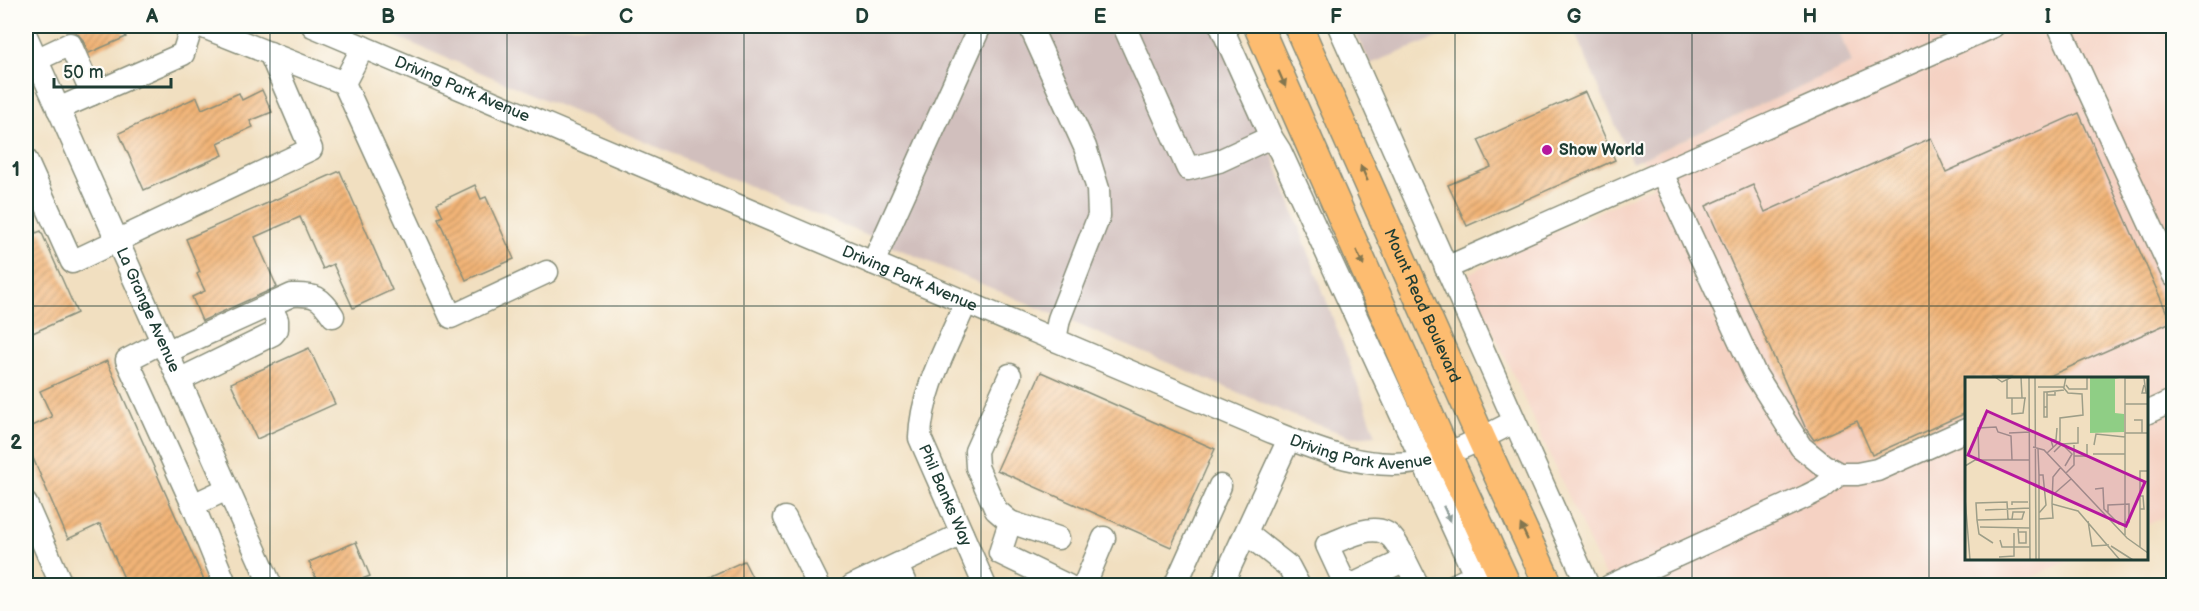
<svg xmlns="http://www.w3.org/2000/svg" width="2199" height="611" viewBox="0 0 2199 611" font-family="'Balsamiq Sans',sans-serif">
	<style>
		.built { fill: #f5d2c3 }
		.industrial { fill: #d1bfbd }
		.building { fill: url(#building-hatch) }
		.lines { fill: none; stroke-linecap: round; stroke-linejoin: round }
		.minor-casing { stroke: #888e7a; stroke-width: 25 }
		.major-casing { stroke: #888e7a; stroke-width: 31 }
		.minor { stroke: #fff; stroke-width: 22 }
		.major { stroke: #fdbc70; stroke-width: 28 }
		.oneway { fill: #83764f }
		.oneway2 { fill: #8f9e9a }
		.grid { fill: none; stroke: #1f3d34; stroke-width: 1.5; stroke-opacity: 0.55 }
		.poi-dot { fill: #b5179e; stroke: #fdfcf7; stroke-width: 2 }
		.labels { text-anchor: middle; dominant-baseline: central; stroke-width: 4.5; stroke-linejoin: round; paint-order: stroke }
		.street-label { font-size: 16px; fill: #1f3d34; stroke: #fdfcf7 }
		.poi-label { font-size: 16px; font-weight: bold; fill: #1f3d34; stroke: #fdfcf7; text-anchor: start }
		.inset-road { fill: none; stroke: #9d9e88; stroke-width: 1.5 }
		.view { fill: #b5179e; fill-opacity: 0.15; stroke: #b5179e; stroke-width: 3 }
		.inset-edge { fill: none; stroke: #1f3d34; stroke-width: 3 }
		.neatline { fill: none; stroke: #1f3d34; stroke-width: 2 }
		.grid-label { font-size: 20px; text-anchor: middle; font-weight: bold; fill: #1f3d34 }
	</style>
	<defs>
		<pattern id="building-hatch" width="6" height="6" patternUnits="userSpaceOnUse" patternTransform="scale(1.5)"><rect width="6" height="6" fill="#f2b477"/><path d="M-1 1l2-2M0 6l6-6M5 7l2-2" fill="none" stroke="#c39462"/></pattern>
	</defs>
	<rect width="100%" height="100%" fill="#fdfcf7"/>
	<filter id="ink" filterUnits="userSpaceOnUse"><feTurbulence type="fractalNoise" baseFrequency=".0167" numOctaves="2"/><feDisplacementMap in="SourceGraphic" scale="12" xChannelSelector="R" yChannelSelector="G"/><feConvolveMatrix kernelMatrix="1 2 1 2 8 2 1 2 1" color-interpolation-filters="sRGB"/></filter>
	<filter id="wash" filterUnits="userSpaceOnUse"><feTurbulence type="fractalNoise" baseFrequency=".008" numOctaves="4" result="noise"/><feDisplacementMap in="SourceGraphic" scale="24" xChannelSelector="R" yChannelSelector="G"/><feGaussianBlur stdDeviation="1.35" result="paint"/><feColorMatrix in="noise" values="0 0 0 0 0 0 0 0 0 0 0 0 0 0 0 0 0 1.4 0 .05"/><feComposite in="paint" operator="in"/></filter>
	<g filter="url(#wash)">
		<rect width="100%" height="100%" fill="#f1dfc0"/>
		<polygon class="built" points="1838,26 2173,26 2173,513 2147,525 2146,378 1966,378 1966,558 2073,559 2014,585 1609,585 1467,274 1653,186 1642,159 1852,64"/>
		<g class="industrial">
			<polygon points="371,26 1225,26 1376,435 1352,437 1294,416"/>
			<polygon points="1353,26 1467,26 1370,64"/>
			<polygon points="1572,26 1838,26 1852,64 1632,163"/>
		</g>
		<g id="blocks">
			<g class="building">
				<polygon points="73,26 121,26 126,37 89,53 82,39 76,32"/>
				<polygon points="262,90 272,112 250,121 253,127 218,143 223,155 144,190 119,133 197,97 202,109 239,93 242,100"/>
				<polygon points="1585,92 1615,160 1467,226 1448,185 1491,167 1478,140"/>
				<polygon points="2079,113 2171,322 2045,378 1966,378 1966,413 1872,455 1857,421 1814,440 1806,429 1706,206 1753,185 1765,212 1931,138 1946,172"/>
				<polygon points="340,171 392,290 353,308 333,264 323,269 300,217 255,237 277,287 202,321 192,297 205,291 197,274 200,272 186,239"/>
				<polygon points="475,185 481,199 486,197 514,259 466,280 438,218 443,216 437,203"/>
				<polygon points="26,209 36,233 41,231 77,313 26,336"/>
				<polygon points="309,348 335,404 257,439 231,383"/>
				<polygon points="107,361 206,585 127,585 100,524 68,539 26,442 26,429 52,417 40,391"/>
				<polygon points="1041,372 1215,449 1171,547 997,470"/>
				<polygon points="356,542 370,576 347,585 319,585 309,562"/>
				<polygon points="744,561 756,585 691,585"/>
			</g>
		</g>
	</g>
	<g filter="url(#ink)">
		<use href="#blocks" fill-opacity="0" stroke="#888e7a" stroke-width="1.5"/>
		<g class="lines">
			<g class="minor-casing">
				<g id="minor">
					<polyline points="201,26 344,83 451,317 547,272"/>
					<path id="s1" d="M313 26 1270 431C1317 450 1369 472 1421 461 1453 455 1485 436 1514 422"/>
					<polyline points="1030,26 1085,147 1098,189 1099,216 1059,319 1055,340"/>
					<polyline points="1124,26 1188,169 1219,161 1271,137 1221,26"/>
					<polyline points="1339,26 1588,586"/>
					<polyline points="2059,26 2174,276"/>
					<path id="s2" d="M26 36 271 586"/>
					<polyline points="36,60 70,44 92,94"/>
					<polyline points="344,83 363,47"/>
					<polyline points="58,109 183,54 192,26"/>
					<polyline points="1271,137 1280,151 1480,586"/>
					<polyline points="26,160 72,262 311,149 270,53"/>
					<polyline points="1662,173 1755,374 1801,447 1823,465 1839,474 1857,474 1877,470 1966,430"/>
					<polyline points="873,263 980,26"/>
					<polyline points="1446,268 1993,26"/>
					<path id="s3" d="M966 302C948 345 921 391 920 438L985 586"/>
					<polyline points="162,342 127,360 193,505"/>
					<path d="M166 352 292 295C316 294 320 297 333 316"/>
					<polyline points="1010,375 976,451 977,467 996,510 1010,522 1000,553 1068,586"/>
					<polyline points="179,380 273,334 277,329 277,320 270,305"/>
					<polyline points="2146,413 2174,400"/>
					<polyline points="26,504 62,586"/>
					<polyline points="785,518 819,586"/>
					<polyline points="1010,522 1058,538"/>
					<polyline points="1246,533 1289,567 1299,586"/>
					<polyline points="897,565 906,586"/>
					<polyline points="226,586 193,505 227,489"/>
					<polyline points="852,586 962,534"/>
					<polyline points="1084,586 1104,538"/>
					<polyline points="1175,586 1220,486"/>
					<polyline points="1221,586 1289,439"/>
					<path d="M1346 586 1327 545C1347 538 1377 519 1393 539 1398 545 1402 553 1405 560"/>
					<polyline points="1350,586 1405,560 1418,586"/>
					<polyline points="1453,586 1476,575"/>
					<polyline points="1610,586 1807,496 1821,489 1839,474"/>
				</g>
			</g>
			<g class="major-casing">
				<g id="major">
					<polyline points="1258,26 1446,453 1507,586"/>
					<path id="s4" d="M1298 26 1481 438 1549 586"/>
				</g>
			</g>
			<use href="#minor" class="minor"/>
			<use href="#major" class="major"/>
		</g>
		<defs><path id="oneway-solid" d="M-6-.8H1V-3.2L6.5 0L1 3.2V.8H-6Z" transform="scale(1.5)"/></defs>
		<g class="oneway">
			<use href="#oneway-solid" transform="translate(1282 79) rotate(66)"/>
			<use href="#oneway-solid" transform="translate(1364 173) rotate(-114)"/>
			<use href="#oneway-solid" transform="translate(1360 258) rotate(66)"/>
			<use href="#oneway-solid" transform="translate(1524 532) rotate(-115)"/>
		</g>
		<use class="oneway2" href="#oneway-solid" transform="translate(1447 514) rotate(65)"/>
	</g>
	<path class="grid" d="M270 26V586M507 26V586M744 26V586M981 26V586M1218 26V586M1455 26V586M1692 26V586M1929 26V586M26 306H2174"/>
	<circle class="poi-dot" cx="1547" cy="150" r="6"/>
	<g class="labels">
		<g class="street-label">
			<text stroke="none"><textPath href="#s1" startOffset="162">Driving Park Avenue</textPath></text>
			<text stroke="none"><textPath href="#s1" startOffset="648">Driving Park Avenue</textPath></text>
			<text stroke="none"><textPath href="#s4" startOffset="306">Mount Read Boulevard</textPath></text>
			<text stroke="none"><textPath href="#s2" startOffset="300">La Grange Avenue</textPath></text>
			<text stroke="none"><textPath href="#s1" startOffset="1134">Driving Park Avenue</textPath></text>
			<text stroke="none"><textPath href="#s3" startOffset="207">Phil Banks Way</textPath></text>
		</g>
		<g class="poi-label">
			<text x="1559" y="150">Show World</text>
		</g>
	</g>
	<g transform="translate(1965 377)">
		<rect width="183" height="183" fill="#f1dfc0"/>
		<path d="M125 0H159L150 2V36L159 37V55L125 56Z" fill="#8fce85"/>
		<path class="inset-road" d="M30 0 37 5 47 0M56 0 57 21M64 0 65 183M70 0 71 183M160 1H183M42 3V21H61M101 8 104 12H122V0M179 8 177 16H181L179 1M73 10H99L101 0M82 15H79V30H82V18M90 15V18H82V15L99 13M47 21V37L58 36 60 21M160 27H183M79 30V40H82V30M169 43H177V56M44 56 65 55M160 56H183M129 68 131 57 160 60M68 70 79 73 162 161 183 176M88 70 86 63H91L92 51M73 72 74 98M89 75 97 67 113 66V50M82 76 95 64V41L118 38 117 17 103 16 98 10M128 77H160M109 79H122V67M14 83 13 51 31 50 33 55 46 59 47 83M0 89 10 83H65M100 89 107 77 100 70M96 90 88 100 87 127 113 134 155 183M101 96 109 88V68M130 112 138 111 139 132 154 147H160M90 116 106 102M0 121 5 183M47 128V125H63M175 132H179L178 119H175M20 133 65 131M143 136V128L164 127V145H160M43 142 42 125 11 126 12 143 57 142 59 135M47 142 48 135H60M74 142 88 141 87 127M12 143 14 157 28 166M123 144 127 169 144 168M15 150 65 151M0 151V173M53 151 54 166H61V155H54M160 159V0M35 163 37 170H65M146 169 168 183M175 170V94H183M34 180 49 179V156M74 183V98H78L81 128 74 136"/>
		<path class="view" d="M22 34 180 105 161 149 3 78Z"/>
		<rect width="183" height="183" class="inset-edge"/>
	</g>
	<rect width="2199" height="611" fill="none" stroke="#fdfcf7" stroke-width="66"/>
	<path d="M54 78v9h117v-9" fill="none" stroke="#1f3d34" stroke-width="3"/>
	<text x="63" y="78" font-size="18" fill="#1f3d34" stroke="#fdfcf7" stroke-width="4.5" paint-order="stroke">50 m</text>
	<rect x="33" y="33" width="2133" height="545" class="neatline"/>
	<g class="grid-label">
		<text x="152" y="23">A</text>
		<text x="388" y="23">B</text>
		<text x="626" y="23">C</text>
		<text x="862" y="23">D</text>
		<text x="1100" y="23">E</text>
		<text x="1336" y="23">F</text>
		<text x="1574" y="23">G</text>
		<text x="1810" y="23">H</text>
		<text x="2048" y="23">I</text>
		<text x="16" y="176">1</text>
		<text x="16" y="449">2</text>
	</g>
</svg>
